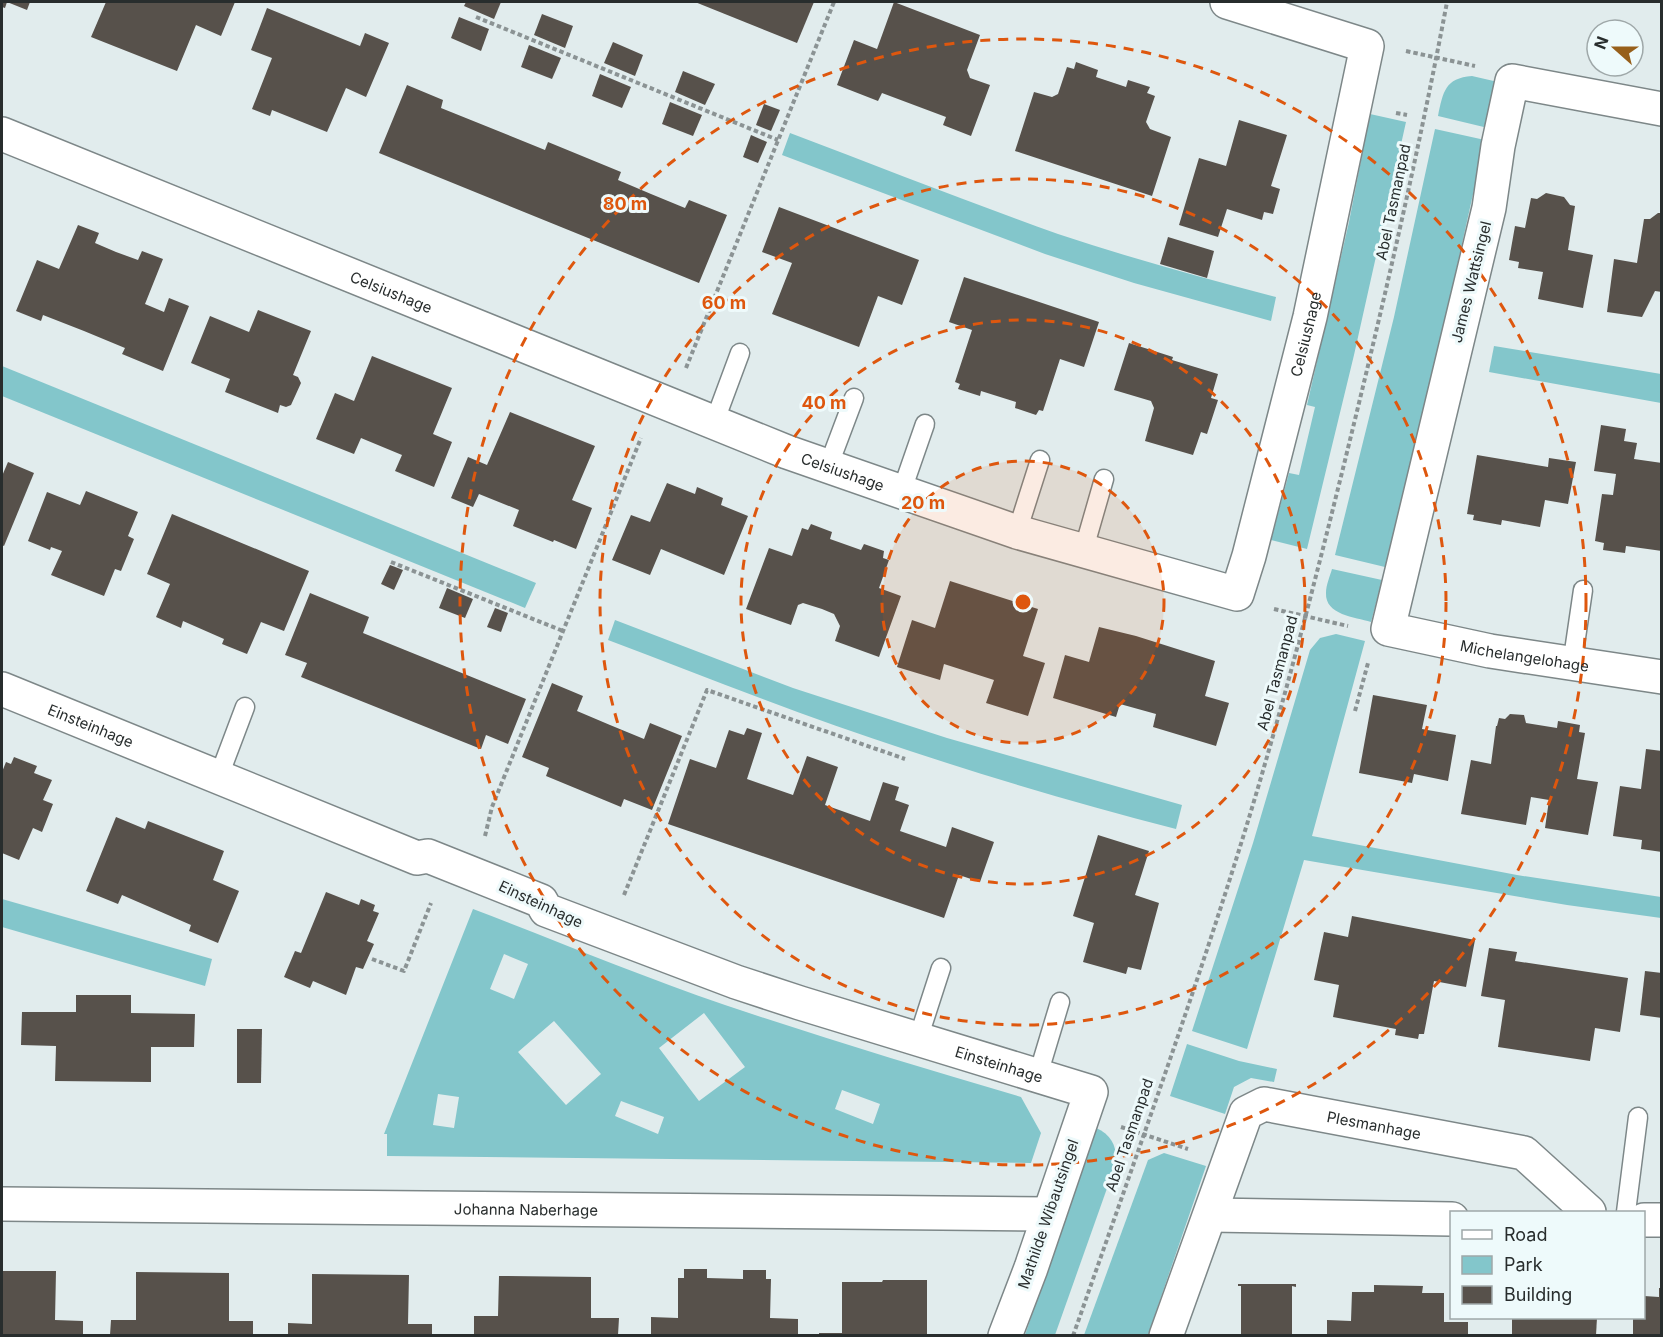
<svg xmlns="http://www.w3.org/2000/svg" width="1663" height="1337" viewBox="0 0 1663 1337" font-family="Inter,sans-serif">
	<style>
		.green { fill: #83c6cb; fill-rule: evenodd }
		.building { fill: #57514b }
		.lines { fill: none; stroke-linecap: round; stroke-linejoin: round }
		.lane-casing { stroke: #7d8788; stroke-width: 21 }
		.street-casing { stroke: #7d8788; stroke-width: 36 }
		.path { stroke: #8b9394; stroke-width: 4; stroke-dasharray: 4.5 3; stroke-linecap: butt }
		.lane { stroke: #fff; stroke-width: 18 }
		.street { stroke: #fff; stroke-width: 33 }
		.ring { fill: none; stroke: #de570e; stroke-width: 3; stroke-dasharray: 10 8 }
		.labels { text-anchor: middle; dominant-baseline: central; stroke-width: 6; stroke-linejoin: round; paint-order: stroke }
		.street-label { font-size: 15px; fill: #282d2d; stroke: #eefafb }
		.centre { fill: #de570e; stroke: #eefafb; stroke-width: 3 }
		.ring-label { font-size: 18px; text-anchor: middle; font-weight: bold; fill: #de570e; stroke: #eefafb; stroke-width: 6; stroke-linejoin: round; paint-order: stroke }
	</style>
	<rect width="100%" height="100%" fill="#e1eced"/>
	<g class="green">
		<path d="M1472 76 1498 82 1488 128 1438 116C1443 92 1445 78 1472 76Z"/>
		<polygon points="1370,114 1406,122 1354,355 1307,549 1271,540 1289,473 1299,475 1315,407 1307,405 1349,222"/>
		<polygon points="1435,129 1485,140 1438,352 1385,567 1335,555 1394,317"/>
		<path d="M790 133C880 167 968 202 1058 234 1130 258 1203 278 1276 297L1271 321 1134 283 1045 254 782 155Z"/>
		<polygon points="1494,346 1661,374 1661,403 1489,372"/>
		<polygon points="2,366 536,583 525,608 2,396"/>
		<path d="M1332 569 1382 580 1371 622C1355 617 1325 615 1326 593 1326 585 1330 576 1332 569Z"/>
		<path d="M615 620 793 688 947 738 1182 805 1176 829C1086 806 998 780 910 751 808 718 708 678 608 640Z"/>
		<polygon points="1336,634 1365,641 1312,836 1517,875 1661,897 1661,918 1567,905 1304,860 1247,1049 1192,1031 1253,843 1310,650 1320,638"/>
		<polygon points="2,899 212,959 205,986 2,927"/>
		<path d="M473 909C557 941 640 976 725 1005 823 1038 922 1068 1021 1097L1041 1133 1031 1163 387 1156V1134H384ZM504 954 528 964 514 999 490 989ZM704 1013 745 1067 699 1101 659 1048ZM554 1021 601 1074 566 1105 518 1052ZM842 1090 880 1104 873 1124 835 1109ZM438 1094 459 1097 454 1128 433 1125ZM621 1101 664 1117 658 1134 615 1116Z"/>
		<polygon points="1187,1044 1239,1061 1277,1069 1274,1082 1251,1078 1234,1087 1225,1114 1170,1096"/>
		<path d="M1096 1128C1112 1135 1117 1147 1116 1163L1055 1335H1025Z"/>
		<polygon points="1164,1153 1206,1166 1148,1335 1084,1335 1148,1160"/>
	</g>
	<g class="building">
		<polygon points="2,2 30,2 27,10 7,2 5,8 2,7"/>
		<polygon points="106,2 235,2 221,36 196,25 177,71 91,37"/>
		<polygon points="466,2 501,2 494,19 464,6"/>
		<polygon points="695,2 814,2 797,43"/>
		<polygon points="894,2 980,35 967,70 970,78 990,85 971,136 943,125 946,117 882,93 878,101 837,85 854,40 877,49"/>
		<polygon points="267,8 360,46 365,33 389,43 366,97 346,88 327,132 272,110 270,116 252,109 272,58 251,50"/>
		<polygon points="542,14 573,26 565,48 534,35"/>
		<polygon points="459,17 489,29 481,51 451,38"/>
		<polygon points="613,42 643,55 635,76 604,63"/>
		<polygon points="529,45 561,58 552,79 521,67"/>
		<polygon points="1076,62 1098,70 1096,77 1126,87 1128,80 1150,87 1147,93 1155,96 1146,122 1150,129 1171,137 1152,196 1015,151 1034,92 1052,97 1058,94 1067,67 1074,69"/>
		<polygon points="683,71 715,84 705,105 675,92"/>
		<polygon points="600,74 631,87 622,108 592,96"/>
		<polygon points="407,85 443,100 441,108 545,150 548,142 621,172 618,180 651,194 685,208 689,200 727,215 699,283 379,153"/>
		<polygon points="670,102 702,115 693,136 662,124"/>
		<polygon points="764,104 780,110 771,131 756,125"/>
		<polygon points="1239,120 1287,135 1271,186 1280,189 1273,214 1264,212 1262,220 1227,209 1218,237 1179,225 1199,158 1226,166"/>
		<polygon points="751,135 767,142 758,163 743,157"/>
		<polygon points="1546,193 1564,197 1570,205 1575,206 1568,250 1593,255 1583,308 1538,299 1543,272 1518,268 1519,262 1509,260 1515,226 1525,228 1531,198 1537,199"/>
		<polygon points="779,207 919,260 902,305 878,296 859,347 772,314 792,263 762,252"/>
		<polygon points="1658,213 1662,213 1662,292 1655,291 1642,317 1607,312 1614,259 1637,263 1644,219 1650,219"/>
		<polygon points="78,225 99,233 95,243 116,252 138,260 142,251 163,259 145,304 164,312 169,298 189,306 163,371 122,354 125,348 84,331 43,315 41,321 16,311 37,260 59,269"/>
		<polygon points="1168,237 1214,251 1207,278 1160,264"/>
		<polygon points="964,277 1099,322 1084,367 1060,359 1043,411 1039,410 1036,415 1015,408 1016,402 981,391 980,396 958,389 960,384 955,382 972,330 949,322"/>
		<polygon points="258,310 311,331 293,375 298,377 301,383 291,405 286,407 280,405 278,413 225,392 230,379 191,363 210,316 249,332"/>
		<polygon points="1129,343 1173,357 1172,360 1218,374 1211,398 1218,400 1207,434 1201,432 1193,455 1145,441 1154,408 1151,401 1114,390"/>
		<polygon points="372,356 452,388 433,434 452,442 434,487 395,471 402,455 361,438 354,454 316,439 335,393 354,401"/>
		<polygon points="510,412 595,446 572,500 592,508 576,549 554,540 553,542 513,526 519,510 479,494 473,507 451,498 468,457 487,465"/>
		<polygon points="1601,425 1626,429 1624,441 1637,443 1634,459 1662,463 1662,551 1626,546 1625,553 1603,550 1604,543 1595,541 1602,494 1613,495 1616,474 1594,471"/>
		<polygon points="1477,455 1548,467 1549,458 1576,462 1568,504 1545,500 1540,527 1502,520 1501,525 1473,520 1474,515 1467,514"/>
		<polygon points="8,462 34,473 4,546 2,545 2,476"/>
		<polygon points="667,483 695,494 697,487 723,498 721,505 748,516 724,575 661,549 650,575 612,560 631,515 650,522"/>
		<polygon points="86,491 138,512 128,536 134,539 121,571 115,569 104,596 51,575 62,551 51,547 50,550 28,541 47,492 80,505"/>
		<polygon points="172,514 309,571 284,631 261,622 247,654 222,644 224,639 183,621 181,628 156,617 170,584 147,574"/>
		<polygon points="811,524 832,532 830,539 861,550 864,544 884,551 883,558 889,560 879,588 901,596 879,657 835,641 840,626 834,614 822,609 803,603 798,605 791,625 746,609 769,548 792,556 802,528 808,530"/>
		<polygon points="390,565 403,570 394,590 381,584"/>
		<polygon points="950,581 1038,609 1023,656 1045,663 1028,716 986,703 994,680 944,664 940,680 897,667 912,620 935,628"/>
		<polygon points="447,588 473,599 465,618 439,608"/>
		<polygon points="310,593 369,617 363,633 526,699 508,744 486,735 481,749 301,677 307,663 285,655"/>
		<polygon points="495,608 508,613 501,632 487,627"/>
		<polygon points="1099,627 1136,636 1215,661 1205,696 1229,703 1216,746 1153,727 1156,714 1120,704 1116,717 1053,698 1065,655 1089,662"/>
		<polygon points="552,683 583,696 577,711 610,725 644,739 650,723 682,736 652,810 624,799 621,807 546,776 549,768 522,757"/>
		<polygon points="1373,695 1427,705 1422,729 1456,735 1448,781 1414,774 1412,783 1359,773"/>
		<polygon points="1510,714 1524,715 1526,723 1557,728 1558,721 1580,725 1579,732 1585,733 1577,779 1598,782 1588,835 1545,828 1549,800 1531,797 1526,825 1461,814 1471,760 1491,764 1496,726 1497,726 1499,718 1505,719"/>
		<polygon points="747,728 762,733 747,779 793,795 807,756 838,767 825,805 870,821 883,782 899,787 895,800 909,805 900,831 946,847 952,827 994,842 980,882 959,875 944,918 668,824 690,759 716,768 729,730 744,735"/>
		<polygon points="1646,749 1662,751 1662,852 1641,849 1642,840 1613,836 1620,786 1641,789"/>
		<polygon points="14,757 37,766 34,773 52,780 43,800 53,804 42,832 33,828 19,860 2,853 2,772 6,762 11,764"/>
		<polygon points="116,817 145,829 148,821 224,851 213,880 239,891 218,943 189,931 191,925 122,895 118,904 86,891"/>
		<polygon points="1098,835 1149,851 1135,895 1159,903 1141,970 1128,967 1126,974 1083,962 1094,923 1073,916"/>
		<polygon points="326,892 359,905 361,899 375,905 373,911 379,913 367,941 374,944 363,969 356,967 346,995 313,981 310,988 284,977 295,951 301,953"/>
		<polygon points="1352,916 1475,940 1466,987 1434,981 1424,1034 1419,1034 1418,1039 1395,1035 1396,1029 1333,1017 1339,985 1314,980 1324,932 1348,937"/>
		<polygon points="1489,948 1517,952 1515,961 1628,978 1620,1032 1595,1028 1590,1061 1498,1047 1505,1000 1481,996"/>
		<polygon points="1645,971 1662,973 1662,1018 1640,1015"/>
		<polygon points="76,995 131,995 131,1013 195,1014 194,1047 151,1047 151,1082 55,1081 56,1046 21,1045 22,1012 76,1012"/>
		<polygon points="237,1029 262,1029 261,1083 237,1083"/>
		<polygon points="684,1269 707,1269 707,1278 743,1279 743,1270 766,1270 766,1279 771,1279 770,1318 798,1319 798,1335 651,1335 651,1317 678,1318 678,1278 684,1278"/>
		<polygon points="2,1271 56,1271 55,1320 83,1321 83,1335 2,1335"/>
		<polygon points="136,1272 229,1273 229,1321 253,1321 253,1335 110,1335 111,1320 136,1320"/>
		<polygon points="312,1274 409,1275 408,1324 432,1324 432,1335 288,1335 288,1323 312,1324"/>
		<polygon points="499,1276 591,1277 591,1318 619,1318 618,1335 474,1335 474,1316 498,1316"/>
		<polygon points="883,1280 927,1280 927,1335 819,1335 819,1333 842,1333 842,1282 882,1282"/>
		<polygon points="1238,1284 1296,1284 1296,1287 1292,1286 1292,1335 1241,1335 1241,1286 1238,1286"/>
		<polygon points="1374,1285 1423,1286 1422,1293 1444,1293 1444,1322 1468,1322 1468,1335 1327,1335 1327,1320 1351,1321 1352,1292 1374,1292"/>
		<polygon points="1659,1288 1662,1288 1662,1335 1633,1335 1633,1318 1644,1317 1644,1296 1659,1297"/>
		<polygon points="1512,1318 1597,1318 1596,1335 1512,1335"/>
	</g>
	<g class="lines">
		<g class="lane-casing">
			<g id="lane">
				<polyline points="714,423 740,353"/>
				<polyline points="828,467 854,398"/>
				<polyline points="901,493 925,424"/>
				<polyline points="1017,532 1040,460"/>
				<polyline points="1083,552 1104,479"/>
				<polyline points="1572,665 1583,590"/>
				<polyline points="219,776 245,707"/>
				<polyline points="918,1039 941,968"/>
				<polyline points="1038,1075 1060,1002"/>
				<polyline points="1626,1212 1638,1117"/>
			</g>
		</g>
		<g class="street-casing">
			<g id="street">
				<path id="s1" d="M1662 109 1512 81 1498 146 1489 208 1388 629 1490 651 1662 677"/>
				<path id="s2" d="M2 134 787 452 1017 532 1237 594 1249 556 1310 317 1367 46 1227 2"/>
				<path id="s3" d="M2 689 417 858 428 856 541 901 546 910 736 982 800 1003 1091 1092 1031 1268 1005 1336"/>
				<path id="s4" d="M2 1204 1049 1214"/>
				<polyline points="1211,1215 1452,1219"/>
				<polyline points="1644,1220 1662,1220"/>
				<path id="s5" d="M1166 1336 1246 1113 1264 1104 1524 1153 1589 1212"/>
			</g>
		</g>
		<g class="path">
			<polyline points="476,17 778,140"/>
			<polyline points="1406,51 1475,66"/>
			<polyline points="1396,113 1407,115"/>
			<polyline points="686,368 834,2"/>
			<polyline points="391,562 563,631"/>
			<polyline points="1274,609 1348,626"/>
			<polyline points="1355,711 1368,663"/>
			<polyline points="485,836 492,807 641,438"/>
			<polyline points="624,895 707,690 905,759"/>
			<polyline points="372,959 404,971 431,903"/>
			<polyline points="1121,1127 1188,1149"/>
			<path d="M1073 1336C1133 1165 1195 994 1248 821 1286 696 1318 570 1349 444 1385 297 1419 150 1447 2"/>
		</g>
		<use href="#lane" class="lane"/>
		<use href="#street" class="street"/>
	</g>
	<circle cx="1023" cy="602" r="141" fill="#de570e" fill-opacity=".12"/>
	<g class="ring">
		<circle cx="1023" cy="602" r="141"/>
		<circle cx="1023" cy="602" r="282"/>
		<circle cx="1023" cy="602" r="423"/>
		<circle cx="1023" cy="602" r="563"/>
	</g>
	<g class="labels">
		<g class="street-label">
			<text transform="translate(1393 202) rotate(-78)">Abel Tasmanpad</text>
			<text transform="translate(1471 282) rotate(-76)">James Wattsingel</text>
			<text stroke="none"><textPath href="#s2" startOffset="420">Celsiushage</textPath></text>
			<text stroke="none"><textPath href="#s2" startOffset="1588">Celsiushage</textPath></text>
			<text stroke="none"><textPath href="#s2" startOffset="906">Celsiushage</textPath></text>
			<text stroke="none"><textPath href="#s1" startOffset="854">Michelangelohage</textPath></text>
			<text transform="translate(1277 673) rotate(-75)">Abel Tasmanpad</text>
			<text stroke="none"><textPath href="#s3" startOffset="96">Einsteinhage</textPath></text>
			<text transform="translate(541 904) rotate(25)">Einsteinhage</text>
			<text stroke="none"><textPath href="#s3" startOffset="1070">Einsteinhage</textPath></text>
			<text stroke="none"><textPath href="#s5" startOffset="369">Plesmanhage</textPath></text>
			<text transform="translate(1129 1135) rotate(-71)">Abel Tasmanpad</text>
			<text stroke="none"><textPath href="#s4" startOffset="524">Johanna Naberhage</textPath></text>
			<text transform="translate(1048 1214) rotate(-71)">Mathilde Wibautsingel</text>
		</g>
	</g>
	<circle cx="1023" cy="602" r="9" class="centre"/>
	<g class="ring-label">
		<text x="625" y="210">80 m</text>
		<text x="724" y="309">60 m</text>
		<text x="824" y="409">40 m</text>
		<text x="923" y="509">20 m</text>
	</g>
	<rect width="1663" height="1337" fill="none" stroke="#282d2d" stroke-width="6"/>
	<rect x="1450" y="1211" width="195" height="108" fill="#eefafb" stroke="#9fa8a9" stroke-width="1.5"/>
	<rect x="1462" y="1230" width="30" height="9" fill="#ffffff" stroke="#9fa8a9" stroke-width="1.5"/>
	<text x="1504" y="1241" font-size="18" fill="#282d2d">Road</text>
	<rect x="1462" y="1256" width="30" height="18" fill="#83c6cb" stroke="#9fa8a9" stroke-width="1.5"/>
	<text x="1504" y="1271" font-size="18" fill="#282d2d">Park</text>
	<rect x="1462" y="1286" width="30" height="18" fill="#57514b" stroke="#9fa8a9" stroke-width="1.5"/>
	<text x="1504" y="1301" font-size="18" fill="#282d2d">Building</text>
	<g transform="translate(1615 48) rotate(291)"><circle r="28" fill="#eefafb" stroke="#9fa8a9" stroke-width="1.5"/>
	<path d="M0-4.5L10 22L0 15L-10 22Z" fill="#975f1a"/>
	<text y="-9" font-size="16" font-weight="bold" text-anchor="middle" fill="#282d2d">N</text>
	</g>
</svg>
